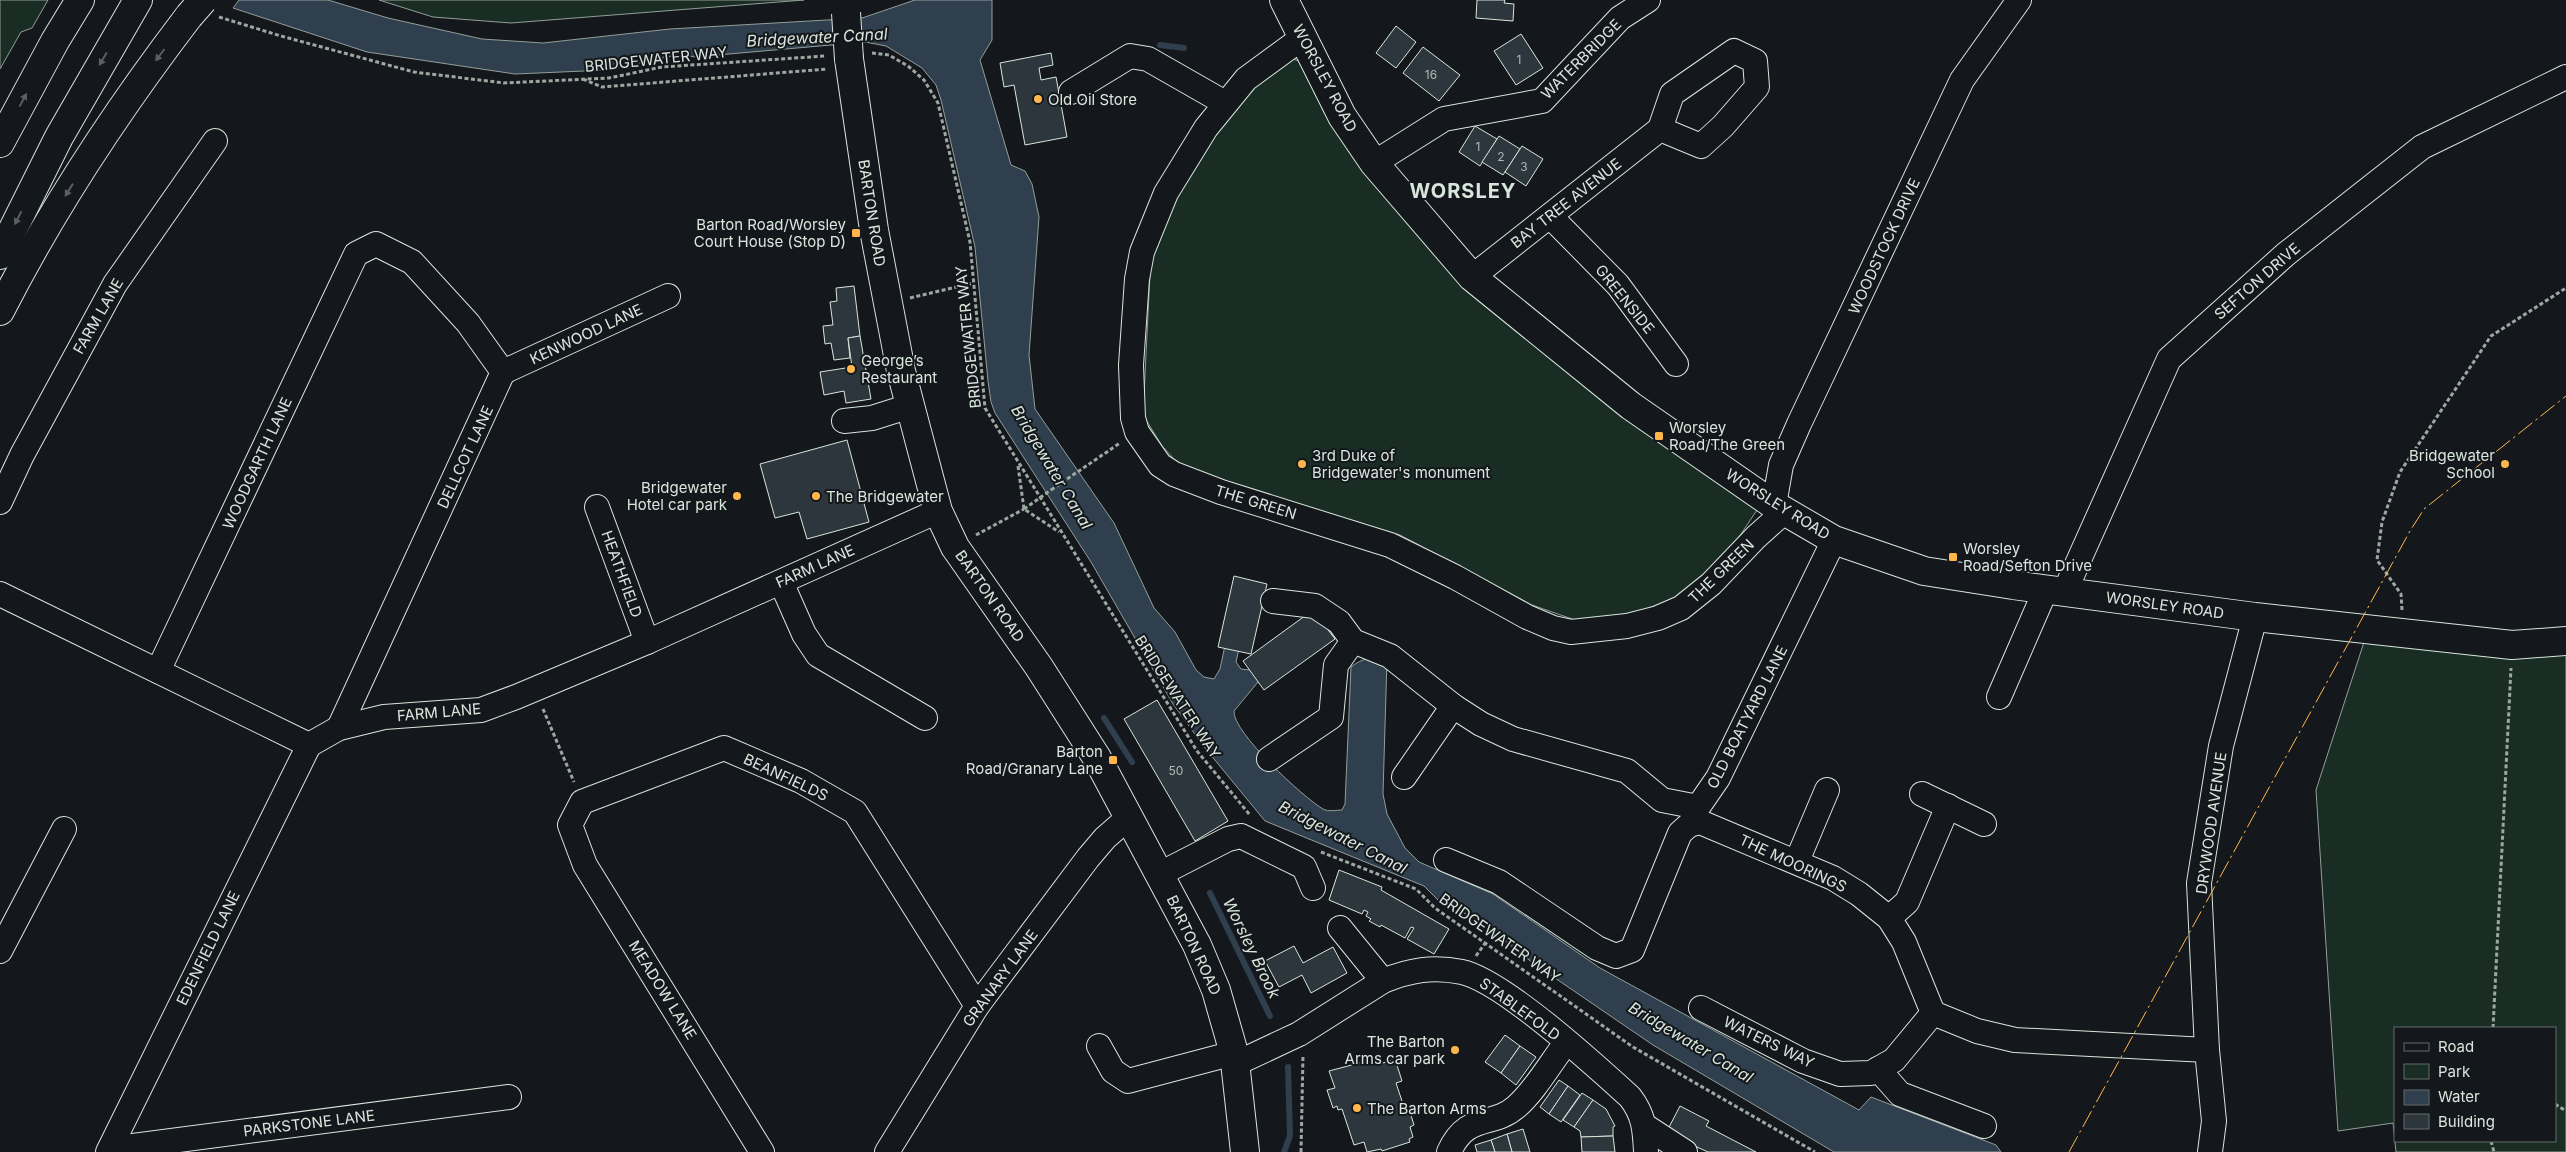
<svg xmlns="http://www.w3.org/2000/svg" width="2566" height="1152" viewBox="0 0 2566 1152" font-family="Inter,sans-serif">
	<style>
		.green { fill: #1a2d24; stroke: #939e99; fill-rule: evenodd }
		.water { fill: #2f3f4d; stroke: #939e99 }
		.lines { fill: none; stroke-linecap: round; stroke-linejoin: round }
		.stream { stroke: #2f3f4d; stroke-width: 6 }
		.building { fill: #2c363c; stroke: #d8e6dc }
		.minor-casing { stroke: #d8e6dc; stroke-width: 26 }
		.major-casing { stroke: #d8e6dc; stroke-width: 30 }
		.highway-casing { stroke: #d8e6dc; stroke-width: 30 }
		.path { stroke: #9da8a2; stroke-width: 3; stroke-dasharray: 4 2.5; stroke-linecap: butt }
		.minor { stroke: #14181c; stroke-width: 24 }
		.major { stroke: #14181c; stroke-width: 28 }
		.highway { stroke: #14181c; stroke-width: 28 }
		.major-bridge-casing { stroke: #d8e6dc; stroke-width: 30; stroke-linecap: butt }
		.highway-bridge-casing { stroke: #d8e6dc; stroke-width: 30; stroke-linecap: butt }
		.path-bridge { stroke: #9da8a2; stroke-width: 3; stroke-dasharray: 4 2.5; stroke-linecap: butt }
		.major-bridge { stroke: #14181c; stroke-width: 28 }
		.highway-bridge { stroke: #14181c; stroke-width: 28 }
		.power { stroke: #ffb74d; stroke-width: 1; stroke-dasharray: 18 4 2.5 4; stroke-linecap: butt }
		.oneway { fill: #59605f }
		.poi-dot { fill: #ffb74d; stroke: #14181c; stroke-width: 2 }
		.labels { text-anchor: middle; dominant-baseline: central; stroke-width: 4; stroke-linejoin: round; paint-order: stroke }
		.number-label { font-size: 12px; fill: #adbab4 }
		.street-label { font-size: 15px; fill: #d8e6dc; stroke: #14181c }
		.poi-label { font-size: 15px; fill: #d8e6dc; stroke: #14181c; text-anchor: start }
		.water-label { font-size: 16px; font-style: italic; fill: #d8e6dc; stroke: #14181c }
		.district-label { font-size: 20px; font-weight: bold; letter-spacing: 1px; fill: #d8e6dc; stroke: #14181c }
	</style>
	<rect width="100%" height="100%" fill="#14181c"/>
	<g class="green">
		<polygon points="0,0 48,0 32,28 21,32 0,69"/>
		<polygon points="379,0 804,0 511,23 433,17"/>
		<polygon points="1293,59 1302,62 1364,167 1757,510 1737,540 1711,568 1681,595 1639,612 1605,621 1575,620 1532,605 1400,535 1299,506 1187,470 1175,460 1162,446 1143,415 1150,274 1156,242 1169,205 1215,134 1243,96"/>
		<path d="M2566 633V1152H2396L2393 1123 2338 1131 2316 790 2364 642ZM2395 1028H2555V1141H2395Z"/>
	</g>
	<path class="water" d="M239 0H328L388 18 482 39 543 43 670 29 862 18 915 0H992V40L980 60 1011 165 1025 171 1032 184 1039 217 1029 355 1035 409 1114 523 1154 608 1175 632 1196 670 1204 677 1214 679 1220 669 1239 579 1254 583 1236 662 1241 669 1249 670 1317 619 1327 632 1258 682 1234 711C1232 732 1304 798 1323 809 1328 812 1337 810 1342 810L1345 804 1351 667C1363 657 1372 658 1387 659L1383 794 1387 814 1405 848 1419 862 1493 894 1600 968 1859 1110 1871 1097 1996 1145 2001 1152H1834L1653 1045 1533 963 1477 919 1442 904 1424 886 1265 821 1205 748 1173 704 1091 562 995 413 991 402 988 381 975 247 941 100 936 85 922 68 886 46 865 42 695 57 681 54 607 70 515 74 367 52 233 8Z"/>
	<g class="lines">
		<g class="stream">
			<polyline points="1160,45 1184,48"/>
			<polyline points="1104,718 1132,762"/>
			<polyline points="1210,893 1270,1016"/>
			<polyline points="1284,1152 1290,1136 1288,1067"/>
		</g>
	</g>
	<g class="building">
		<polygon points="1477,0 1505,0 1504,3 1514,4 1513,21 1476,18"/>
		<polygon points="1396,26 1416,42 1396,68 1376,53"/>
		<polygon points="1521,34 1543,68 1516,85 1494,51"/>
		<polygon points="1423,47 1460,75 1439,101 1403,73"/>
		<polygon points="1051,53 1053,65 1039,68 1041,80 1056,77 1067,137 1025,145 1014,85 1004,87 1000,63"/>
		<polygon points="1475,126 1497,139 1480,166 1459,152"/>
		<polygon points="1499,136 1520,149 1503,175 1482,162"/>
		<polygon points="1522,146 1543,159 1526,186 1505,172"/>
		<polygon points="854,286 860,336 848,338 850,358 834,360 831,343 825,344 823,326 833,325 830,302 837,301 836,288"/>
		<polygon points="860,336 871,399 846,403 844,391 824,395 820,372 852,367 848,338"/>
		<polygon points="847,440 869,522 807,539 799,512 775,518 760,464"/>
		<polygon points="1234,576 1267,584 1251,654 1218,647"/>
		<polygon points="1313,610 1335,639 1264,690 1243,661"/>
		<polygon points="1157,700 1228,821 1195,841 1124,719"/>
		<polygon points="1339,870 1382,887 1381,890 1449,929 1434,954 1407,939 1414,928 1411,927 1405,938 1381,925 1380,927 1369,921 1371,919 1366,916 1368,912 1364,910 1362,914 1329,900"/>
		<polygon points="1294,946 1303,963 1333,947 1347,973 1311,993 1302,975 1279,987 1265,961"/>
		<polygon points="1505,1035 1520,1046 1501,1073 1485,1062"/>
		<polygon points="1520,1046 1536,1057 1516,1085 1501,1073"/>
		<polygon points="1378,1058 1380,1064 1395,1059 1402,1081 1396,1083 1405,1110 1409,1109 1414,1125 1410,1127 1413,1137 1409,1139 1410,1142 1382,1151 1381,1149 1367,1152 1364,1142 1354,1145 1342,1109 1338,1110 1337,1106 1333,1108 1327,1090 1335,1088 1329,1071"/>
		<polygon points="1559,1080 1568,1086 1549,1114 1540,1107"/>
		<polygon points="1568,1086 1580,1095 1561,1122 1549,1114"/>
		<polygon points="1582,1093 1593,1100 1574,1127 1563,1120"/>
		<polygon points="1593,1100 1606,1109 1615,1126 1613,1127 1613,1136 1581,1137 1580,1131 1574,1127"/>
		<polygon points="1680,1106 1709,1121 1706,1126 1756,1152 1708,1152 1666,1133"/>
		<polygon points="1523,1129 1530,1152 1512,1152 1507,1134"/>
		<polygon points="1507,1134 1512,1152 1495,1152 1491,1140"/>
		<polygon points="1613,1136 1615,1152 1582,1152 1581,1137"/>
		<polygon points="1491,1140 1495,1152 1477,1152 1475,1145"/>
	</g>
	<g class="lines">
		<g class="minor-casing">
			<g id="minor">
				<polyline points="1302,38 1246,79 1206,128 1166,193 1142,252 1137,279 1131,365 1133,418 1137,432 1160,465 1174,474 1221,492 1390,545 1455,577 1527,617 1553,628 1571,632 1627,626 1658,618 1681,608 1711,584 1756,537 1785,511"/>
				<polyline points="1071,92 1130,56 1148,59 1225,103"/>
				<polyline points="1374,163 1444,119 1542,101 1620,18 1648,0"/>
				<polyline points="1550,216 1618,285 1676,364"/>
				<polyline points="1472,277 1660,129 1672,94 1734,51 1755,61 1757,87 1723,126 1701,146 1660,129"/>
				<polyline points="503,372 668,296"/>
				<polyline points="844,421 872,418 910,406"/>
				<polyline points="0,502 22,455 115,284 215,141"/>
				<polyline points="1774,505 1781,465 1799,424 1962,80 2019,0"/>
				<polyline points="597,507 647,642"/>
				<polyline points="781,582 804,634 818,655 925,718"/>
				<polyline points="2065,591 2169,359 2286,254 2422,147 2566,77"/>
				<polyline points="0,594 309,745"/>
				<polyline points="1273,601 1315,606 1339,622 1353,641 1390,656 1453,706 1481,724 1513,739 1627,771 1662,800 1698,807 1718,778 1834,540"/>
				<polyline points="158,671 356,254 376,244 412,262 468,323 503,372 339,728"/>
				<polyline points="1999,697 2046,589"/>
				<polyline points="309,745 339,728 384,717 481,710 516,697 647,642 938,511"/>
				<polyline points="1269,759 1331,717 1336,665 1353,641"/>
				<polyline points="1404,777 1453,706"/>
				<polyline points="1922,794 1984,824"/>
				<polyline points="1446,860 1499,882 1597,948 1616,956 1632,950 1680,833 1689,825 1700,822 1833,878 1859,894 1889,918 1904,942 1933,1013 1977,1031 2015,1040 2207,1050"/>
				<polyline points="1797,861 1827,790"/>
				<polyline points="1160,874 1228,839 1241,836 1304,867 1313,888"/>
				<polyline points="1889,918 1907,902 1948,806"/>
				<polyline points="1340,928 1383,981"/>
				<polyline points="0,951 64,829"/>
				<polyline points="1701,1008 1803,1061 1840,1074 1871,1073 1894,1060 1933,1013"/>
				<polyline points="1099,1046 1113,1071 1128,1081 1234,1053"/>
				<path d="M1235 1064 1299 1034 1383 981C1410 970 1433 966 1462 972 1503 981 1596 1066 1630 1097 1644 1115 1645 1130 1646 1152"/>
				<polyline points="1878,1069 1900,1094 1984,1126"/>
				<polyline points="1645,1126 1685,1152"/>
				<polyline points="110,1149 509,1097"/>
				<polyline points="108,1152 309,745"/>
				<polyline points="762,1152 585,865 570,825 582,802 724,748 801,781 855,812 977,1006"/>
				<polyline points="887,1152 977,1006 1088,858 1105,838 1129,817"/>
				<path d="M1449 1152C1467 1112 1492 1128 1516 1107 1535 1091 1551 1062 1566 1043"/>
				<polyline points="2210,1152 2214,1121 2207,1050 2199,883 2221,746 2255,617"/>
			</g>
		</g>
		<g class="major-casing">
			<g id="major">
				<polyline points="1284,0 1342,116 1374,163 1472,277 1631,406 1774,505 1834,540 1924,571 2013,585 2255,617 2512,645 2566,641"/>
				<polyline points="849,59 874,230 888,303 901,371 938,511 955,547 1039,667 1097,758 1197,945 1216,990 1234,1053 1245,1152"/>
			</g>
		</g>
		<g class="highway-casing">
			<g id="highway">
				<polyline points="0,143 55,41 80,0"/>
				<polyline points="0,255 59,137 138,0"/>
				<path d="M0 311C53 207 118 109 189 16"/>
			</g>
		</g>
		<g class="path">
			<polyline points="219,17 281,36 414,72 504,83 609,78 662,67 825,56"/>
			<polyline points="872,53 889,55 908,66 924,80 938,103 970,242 985,408 1197,751 1250,815"/>
			<polyline points="583,79 602,87 827,69"/>
			<polyline points="910,298 973,283"/>
			<polyline points="1018,466 1024,509 1059,532"/>
			<polyline points="1051,490 1120,443"/>
			<polyline points="976,535 1024,509"/>
			<polyline points="2402,610 2401,594 2377,560 2382,522 2400,472 2491,336 2566,288"/>
			<polyline points="543,709 574,782"/>
			<polyline points="1321,852 1416,889 1435,908 1633,1047 1815,1152"/>
			<polyline points="1476,956 1486,942"/>
			<polyline points="2493,1028 2511,668"/>
			<polyline points="2555,1104 2566,1111"/>
			<polyline points="2491,1141 2494,1152"/>
			<polyline points="1301,1152 1303,1055"/>
		</g>
		<use href="#minor" class="minor"/>
		<use href="#major" class="major"/>
		<use href="#highway" class="highway"/>
		<g class="major-bridge-casing">
			<polyline id="major-bridge" points="846,13 849,59"/>
		</g>
		<g class="highway-bridge-casing">
			<polyline id="highway-bridge" points="189,16 203,0"/>
		</g>
		<polyline class="path-bridge" points="1024,509 1051,490"/>
		<use href="#major-bridge" class="major-bridge"/>
		<use href="#highway-bridge" class="highway-bridge"/>
		<polyline class="power" points="2069,1152 2410,531 2424,509 2566,396"/>
	</g>
	<defs><path id="oneway-solid" d="M-6-.8H1V-3.2L6.5 0L1 3.2V.8H-6Z" transform="scale(1.25)"/></defs>
	<g class="oneway">
		<use href="#oneway-solid" transform="translate(160 55) rotate(127)"/>
		<use href="#oneway-solid" transform="translate(103 59) rotate(121)"/>
		<use href="#oneway-solid" transform="translate(23 100) rotate(-62)"/>
		<use href="#oneway-solid" transform="translate(69 190) rotate(122)"/>
		<use href="#oneway-solid" transform="translate(18 218) rotate(117)"/>
	</g>
	<g class="poi-dot">
		<circle cx="1038" cy="99" r="5"/>
		<rect x="851" y="228" width="10" height="10" rx="2.5"/>
		<circle cx="851" cy="369" r="5"/>
		<rect x="1654" y="431" width="10" height="10" rx="2.5"/>
		<circle cx="1302" cy="464" r="5"/>
		<circle cx="2505" cy="464" r="5"/>
		<circle cx="737" cy="496" r="5"/>
		<circle cx="816" cy="496" r="5"/>
		<rect x="1948" y="552" width="10" height="10" rx="2.5"/>
		<rect x="1108" y="755" width="10" height="10" rx="2.5"/>
		<circle cx="1455" cy="1050" r="5"/>
		<circle cx="1357" cy="1108" r="5"/>
	</g>
	<g class="labels">
		<g class="number-label">
			<text x="1519" y="59">1</text>
			<text x="1431" y="74">16</text>
			<text x="1478" y="146">1</text>
			<text x="1501" y="156">2</text>
			<text x="1524" y="166">3</text>
			<text x="1176" y="770">50</text>
		</g>
		<g class="street-label">
			<text transform="translate(656 59) rotate(-6)">BRIDGEWATER WAY</text>
			<text transform="translate(1581 59) rotate(-45)">WATERBRIDGE</text>
			<text transform="translate(1325 78) rotate(62)">WORSLEY ROAD</text>
			<text transform="translate(1566 203) rotate(-38)">BAY TREE AVENUE</text>
			<text transform="translate(872 213) rotate(81)">BARTON ROAD</text>
			<text transform="translate(1884 246) rotate(-65)">WOODSTOCK DRIVE</text>
			<text transform="translate(2257 281) rotate(-41)">SEFTON DRIVE</text>
			<text transform="translate(1625 299) rotate(51)">GREENSIDE</text>
			<text transform="translate(98 316) rotate(-60)">FARM LANE</text>
			<text transform="translate(586 334) rotate(-25)">KENWOOD LANE</text>
			<text transform="translate(968 337) rotate(-96)">BRIDGEWATER WAY</text>
			<text transform="translate(465 457) rotate(-65)">DELLCOT LANE</text>
			<text transform="translate(257 463) rotate(-65)">WOODGARTH LANE</text>
			<text transform="translate(1256 502) rotate(17)">THE GREEN</text>
			<text transform="translate(1778 504) rotate(32)">WORSLEY ROAD</text>
			<text transform="translate(815 566) rotate(-24)">FARM LANE</text>
			<text transform="translate(1721 571) rotate(-44)">THE GREEN</text>
			<text transform="translate(622 574) rotate(70)">HEATHFIELD</text>
			<text transform="translate(990 596) rotate(55)">BARTON ROAD</text>
			<text transform="translate(2165 605) rotate(8)">WORSLEY ROAD</text>
			<text transform="translate(1178 697) rotate(57)">BRIDGEWATER WAY</text>
			<text transform="translate(439 712) rotate(-5)">FARM LANE</text>
			<text transform="translate(1747 717) rotate(-63)">OLD BOATYARD LANE</text>
			<text transform="translate(786 777) rotate(25)">BEANFIELDS</text>
			<text transform="translate(2211 823) rotate(-82)">DRYWOOD AVENUE</text>
			<text transform="translate(1793 863) rotate(25)">THE MOORINGS</text>
			<text transform="translate(1500 938) rotate(35)">BRIDGEWATER WAY</text>
			<text transform="translate(1194 945) rotate(65)">BARTON ROAD</text>
			<text transform="translate(208 948) rotate(-64)">EDENFIELD LANE</text>
			<text transform="translate(1000 978) rotate(-54)">GRANARY LANE</text>
			<text transform="translate(663 990) rotate(58)">MEADOW LANE</text>
			<text transform="translate(1520 1009) rotate(36)">STABLEFOLD</text>
			<text transform="translate(1769 1042) rotate(26)">WATERS WAY</text>
			<text transform="translate(309 1123) rotate(-7)">PARKSTONE LANE</text>
		</g>
		<g class="poi-label">
			<text x="1048" y="99">Old Oil Store</text>
			<text x="846" y="224" text-anchor="end">Barton Road/Worsley<tspan x="846" dy="17">Court House (Stop D)</tspan></text>
			<text x="861" y="360">George’s<tspan x="861" dy="17">Restaurant</tspan></text>
			<text x="1669" y="427">Worsley<tspan x="1669" dy="17">Road/The Green</tspan></text>
			<text x="1312" y="455">3rd Duke of<tspan x="1312" dy="17">Bridgewater's monument</tspan></text>
			<text x="2495" y="455" text-anchor="end">Bridgewater<tspan x="2495" dy="17">School</tspan></text>
			<text x="727" y="487" text-anchor="end">Bridgewater<tspan x="727" dy="17">Hotel car park</tspan></text>
			<text x="826" y="496">The Bridgewater</text>
			<text x="1963" y="548">Worsley<tspan x="1963" dy="17">Road/Sefton Drive</tspan></text>
			<text x="1103" y="751" text-anchor="end">Barton<tspan x="1103" dy="17">Road/Granary Lane</tspan></text>
			<text x="1445" y="1041" text-anchor="end">The Barton<tspan x="1445" dy="17">Arms car park</tspan></text>
			<text x="1367" y="1108">The Barton Arms</text>
		</g>
		<g class="water-label">
			<text transform="translate(817 37) rotate(-3)">Bridgewater Canal</text>
			<text transform="translate(1052 467) rotate(59)">Bridgewater Canal</text>
			<text transform="translate(1343 837) rotate(27)">Bridgewater Canal</text>
			<text transform="translate(1252 948) rotate(64)">Worsley Brook</text>
			<text transform="translate(1691 1042) rotate(31)">Bridgewater Canal</text>
		</g>
		<g class="district-label">
			<text x="1463" y="191">WORSLEY</text>
		</g>
	</g>
	<rect x="2394" y="1027" width="162" height="115" fill="#14181c" stroke="#626a69"/>
	<rect x="2404" y="1043" width="25" height="8" fill="#14181c" stroke="#626a69"/>
	<text x="2438" y="1052" font-size="15" fill="#d8e6dc">Road</text>
	<rect x="2404" y="1064" width="25" height="15" fill="#1a2d24" stroke="#626a69"/>
	<text x="2438" y="1077" font-size="15" fill="#d8e6dc">Park</text>
	<rect x="2404" y="1090" width="25" height="15" fill="#2f3f4d" stroke="#626a69"/>
	<text x="2438" y="1102" font-size="15" fill="#d8e6dc">Water</text>
	<rect x="2404" y="1114" width="25" height="15" fill="#2c363c" stroke="#626a69"/>
	<text x="2438" y="1127" font-size="15" fill="#d8e6dc">Building</text>
</svg>
